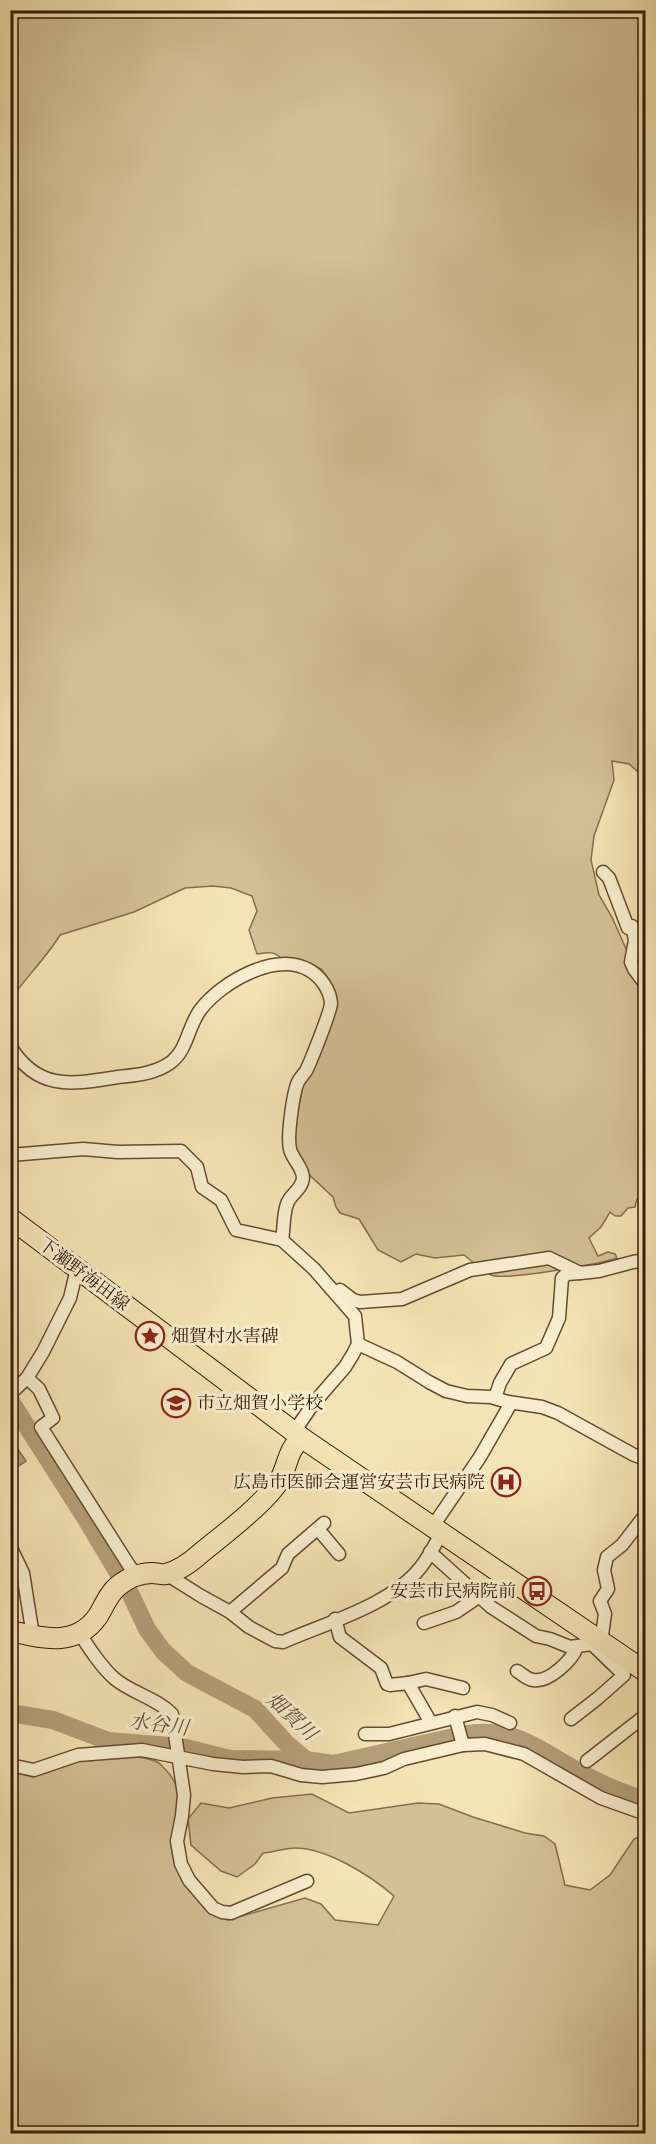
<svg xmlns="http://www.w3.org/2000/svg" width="656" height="2144" viewBox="0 0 656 2144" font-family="'IM FELL Great Primer','Noto Serif JP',serif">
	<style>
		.green { fill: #d4c096; stroke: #866c4e; stroke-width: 1.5 }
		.water { fill: #b49e78; stroke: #82684a; stroke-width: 1.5 }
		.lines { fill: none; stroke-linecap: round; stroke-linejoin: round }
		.river { stroke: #b49e78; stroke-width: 18 }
		.street-casing { stroke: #664b31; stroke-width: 15 }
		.primary-casing { stroke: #371805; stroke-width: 22 }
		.street { stroke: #f8edce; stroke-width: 12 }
		.primary { stroke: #f4e3b4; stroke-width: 20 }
		.labels { text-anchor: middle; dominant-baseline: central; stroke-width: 6; stroke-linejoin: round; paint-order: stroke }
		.street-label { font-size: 18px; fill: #371805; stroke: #f8edce }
		.poi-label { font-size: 18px; fill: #371805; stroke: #f8edce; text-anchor: start }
		.water-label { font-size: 20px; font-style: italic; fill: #694e33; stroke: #f8edce }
	</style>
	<rect width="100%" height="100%" fill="#f4e3b4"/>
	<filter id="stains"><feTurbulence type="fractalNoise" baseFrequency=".00333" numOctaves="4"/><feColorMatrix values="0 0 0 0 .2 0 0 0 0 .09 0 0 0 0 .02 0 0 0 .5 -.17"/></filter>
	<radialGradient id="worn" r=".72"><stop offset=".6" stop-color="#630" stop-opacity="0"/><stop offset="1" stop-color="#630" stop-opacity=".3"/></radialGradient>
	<g class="green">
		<path d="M11 11H645V778L629 764 612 761 614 780 594 836 591 860 599 895 612 917 645 992 646 1125 642 1145 645 1150V1193L637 1199 635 1207 628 1208 621 1216H615L610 1212 601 1227 589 1238 598 1256 608 1252 615 1254 617 1258C600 1264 503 1281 491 1275 481 1270 472 1261 464 1255L435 1258 416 1254 401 1262 378 1250 359 1219 340 1213 336 1207 333 1197 303 1169 296 1151 293 1134 307 1066 333 997 328 978 321 969 310 963 295 960H283C275 951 269 952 257 954L249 930 257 911 252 896 231 888 213 886 185 888 134 912 60 935C47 957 26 977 11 999Z"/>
		<path d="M78 1756C96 1756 142 1754 157 1762 160 1763 162 1766 164 1768 193 1795 166 1824 173 1856 177 1873 197 1903 211 1912 216 1915 223 1918 228 1920L305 1898 321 1904 335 1920 378 1925 394 1896C371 1876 327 1848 295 1848 285 1848 274 1852 263 1853L255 1864 237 1877 221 1871 191 1845 188 1819 201 1803 229 1808 272 1798 312 1794 349 1813 418 1803 439 1804 473 1817 525 1833 544 1836 555 1844 565 1885 590 1890 610 1875 634 1839 645 1834V2133L11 2134V1771L33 1777 66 1764Z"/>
	</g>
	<polygon class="water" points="10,1438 26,1461 11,1471 10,1471"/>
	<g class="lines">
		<g class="river">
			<polyline points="10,1400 86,1519 130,1593 147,1629 163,1651 187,1673 255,1709 288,1745 306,1760"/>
			<path d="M10 1713 53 1720 108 1741 182 1747 230 1759 306 1760 333 1764 467 1734C514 1727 535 1747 574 1769 597 1782 620 1793 646 1800"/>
		</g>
		<g class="street-casing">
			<g id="street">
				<polyline points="603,872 609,878 628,928 632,926 635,940 631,962 634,969 646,985"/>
				<path d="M10 1046C38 1092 73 1084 118 1077 136 1075 154 1074 170 1063 188 1050 188 1025 201 1009 222 982 276 951 309 970 321 977 330 990 331 1003 331 1011 310 1063 306 1071 303 1075 300 1078 298 1082 293 1093 287 1137 290 1149 292 1159 303 1167 303 1178 302 1190 290 1194 287 1204 283 1215 284 1229 282 1240"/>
				<polyline points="10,1155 83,1149 118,1152 181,1151 197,1167 202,1187 221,1200 236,1230 282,1240 314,1269 355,1316 358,1344 353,1354 345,1367 313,1404 294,1432"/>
				<polyline points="340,1290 353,1300 360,1302 402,1299 470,1270 549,1258 580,1273 599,1271 633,1262 639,1261 646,1264"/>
				<polyline points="358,1344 397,1362 429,1382 446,1391 467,1396 491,1397 508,1402 542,1407 558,1413 634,1455 646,1459"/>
				<polyline points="27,1378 39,1389 53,1418 41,1427 130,1567 138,1576"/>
				<polyline points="10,1394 27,1378 43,1352 70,1298 75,1277 79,1269"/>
				<polyline points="495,1398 500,1383 511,1364 546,1348 559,1318 562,1278 567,1274 580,1273"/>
				<polyline points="433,1526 480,1457 511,1403"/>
				<polyline points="318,1529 339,1554"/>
				<polyline points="10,1546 23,1573 33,1636"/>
				<polyline points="430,1552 491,1607 536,1636 550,1639 570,1647 592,1644 597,1639"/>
				<path d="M166 1574 201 1596 230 1612 249 1627 275 1641 283 1642C326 1623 391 1605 420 1568 429 1557 435 1544 442 1532"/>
				<polyline points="230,1612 282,1568 288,1554 324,1523"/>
				<polyline points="335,1619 340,1637 381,1668 387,1684 390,1685 408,1683 431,1723"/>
				<polyline points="424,1623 456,1612 478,1597"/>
				<path d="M80 1633C87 1646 103 1669 115 1679 132 1693 156 1698 172 1714L184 1795 182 1816 177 1841 181 1864 189 1880 213 1908 222 1912 231 1913 307 1881"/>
				<polyline points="601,1642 605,1614 600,1601 608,1589 604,1570 607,1557 622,1545 646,1514"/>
				<path d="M517 1671C522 1674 527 1679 533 1680 549 1683 572 1660 577 1647"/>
				<polyline points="408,1683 426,1679 463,1688"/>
				<polyline points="455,1716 463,1745"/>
				<polyline points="571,1719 598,1698 624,1675 592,1644"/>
				<polyline points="365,1734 389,1734 477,1712 492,1715 510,1723"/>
				<polyline points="587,1761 646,1715"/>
				<polyline points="10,1765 34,1770 78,1755 142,1750 213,1764 243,1767 271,1766 301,1775 322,1777 356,1774 384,1768 404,1759 463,1745 485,1744 524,1754 601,1798 646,1814"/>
			</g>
		</g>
		<g class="primary-casing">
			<g id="primary">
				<polyline points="10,1218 302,1438 646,1672"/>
				<path d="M10 1631C42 1638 76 1648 98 1616 104 1606 109 1593 118 1586 128 1578 140 1573 152 1573 157 1573 162 1575 166 1574 179 1571 192 1561 201 1553 223 1535 264 1504 279 1481 288 1467 287 1449 302 1438"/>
			</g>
		</g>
		<use href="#street" class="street"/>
		<use href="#primary" class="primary"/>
	</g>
	<defs>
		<g id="sight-ring" transform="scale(1.5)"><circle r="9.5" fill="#f8edce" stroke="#8f2418" stroke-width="1.5"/><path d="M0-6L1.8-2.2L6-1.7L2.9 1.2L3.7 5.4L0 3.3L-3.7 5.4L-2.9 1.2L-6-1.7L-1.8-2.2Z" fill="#8f2418"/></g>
		<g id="school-ring" transform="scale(1.5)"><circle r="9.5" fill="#f8edce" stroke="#8f2418" stroke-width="1.5"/><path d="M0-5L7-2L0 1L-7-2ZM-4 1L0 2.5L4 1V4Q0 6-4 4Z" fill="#8f2418"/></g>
		<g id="hospital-ring" transform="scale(1.5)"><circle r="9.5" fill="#f8edce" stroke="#8f2418" stroke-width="1.5"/><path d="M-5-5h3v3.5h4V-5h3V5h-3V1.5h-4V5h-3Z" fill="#8f2418"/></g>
		<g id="bus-ring" transform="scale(1.5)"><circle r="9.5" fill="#f8edce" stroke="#8f2418" stroke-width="1.5"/><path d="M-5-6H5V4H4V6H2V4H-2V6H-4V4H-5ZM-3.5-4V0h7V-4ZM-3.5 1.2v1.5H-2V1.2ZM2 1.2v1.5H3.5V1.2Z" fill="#8f2418"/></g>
	</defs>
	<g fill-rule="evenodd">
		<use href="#sight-ring" x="150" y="1336"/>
		<use href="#school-ring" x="176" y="1403"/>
		<use href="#hospital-ring" x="506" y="1482"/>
		<use href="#bus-ring" x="537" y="1591"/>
	</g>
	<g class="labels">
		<g class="street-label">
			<text transform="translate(84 1274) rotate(37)">下瀬野海田線</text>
		</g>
		<g class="poi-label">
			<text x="171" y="1336">畑賀村水害碑</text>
			<text x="197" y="1403">市立畑賀小学校</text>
			<text x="485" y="1482" text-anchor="end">広島市医師会運営安芸市民病院</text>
			<text x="516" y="1591" text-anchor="end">安芸市民病院前</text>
		</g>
		<g class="water-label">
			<text transform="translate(292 1716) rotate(43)">畑賀川</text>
			<text transform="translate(159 1724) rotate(7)">水谷川</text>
		</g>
	</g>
	<rect width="656" height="2144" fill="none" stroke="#f4e3b4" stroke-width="36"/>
	<rect x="12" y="12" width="632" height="2120" fill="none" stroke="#371805" stroke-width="3"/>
	<rect x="18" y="18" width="620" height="2108" fill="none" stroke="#371805" stroke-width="1.5"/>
	<rect width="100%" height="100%" filter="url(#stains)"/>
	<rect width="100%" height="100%" fill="url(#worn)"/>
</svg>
